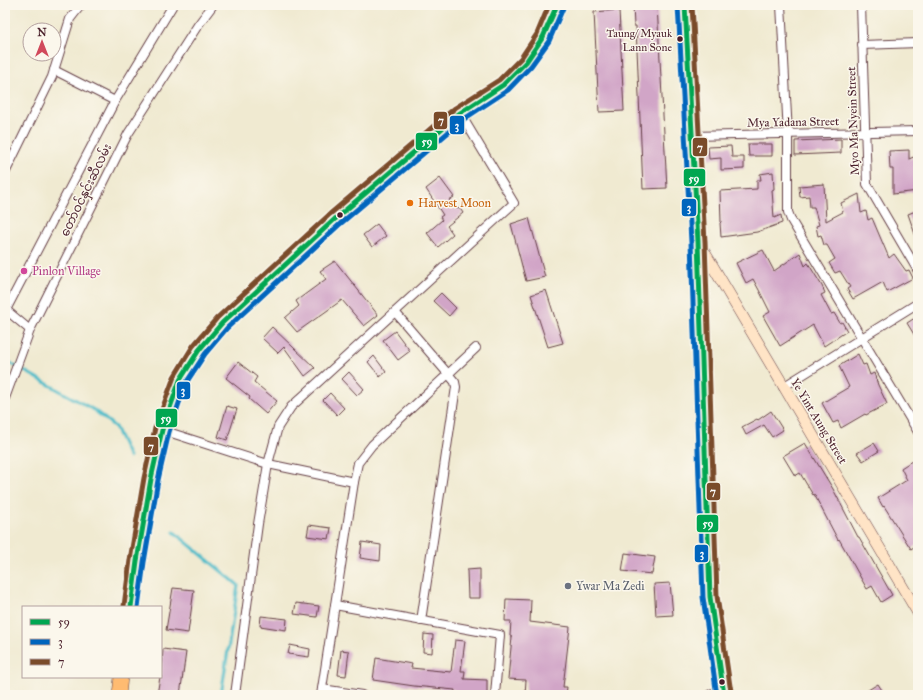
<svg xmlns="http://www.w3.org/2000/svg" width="923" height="700" viewBox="0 0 923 700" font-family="'IM FELL Great Primer','Noto Sans Myanmar',serif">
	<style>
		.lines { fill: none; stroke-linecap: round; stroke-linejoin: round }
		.stream { stroke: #50bdca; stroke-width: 3 }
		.building { fill: #d1a5c7 }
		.minor-casing { stroke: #633d44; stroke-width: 10 }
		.secondary-casing { stroke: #633d44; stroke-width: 12 }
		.primary-casing { stroke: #633d44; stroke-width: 14 }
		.minor { stroke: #fff; stroke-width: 8 }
		.secondary { stroke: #ffe4c6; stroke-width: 11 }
		.primary { stroke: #ffbb71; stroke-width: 13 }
		.bus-1-casing { stroke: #fbf7ec; stroke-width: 8 }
		.bus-2-casing { stroke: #fbf7ec; stroke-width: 8 }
		.bus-3-casing { stroke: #fbf7ec; stroke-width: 8 }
		.bus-1 { stroke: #00a651; stroke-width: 5 }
		.bus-2 { stroke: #0065bd; stroke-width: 5 }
		.bus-3 { stroke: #7a4b2a; stroke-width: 5 }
		.bus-dot { fill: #4a1f2b; stroke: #fbf7ec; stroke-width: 1.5 }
		.food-dot { fill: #e8710a; stroke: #fbf7ec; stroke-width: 1.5 }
		.hotel-dot { fill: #d1479c; stroke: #fbf7ec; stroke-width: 1.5 }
		.worship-dot { fill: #6b7280; stroke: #fbf7ec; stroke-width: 1.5 }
		.labels { text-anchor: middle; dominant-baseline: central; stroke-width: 3; stroke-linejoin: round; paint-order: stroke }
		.bus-label { font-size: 11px; fill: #4a1f2b; stroke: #fbf7ec; text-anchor: end }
		.street-label { font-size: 12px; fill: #4a1f2b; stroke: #fbf7ec }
		.food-label { font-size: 12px; fill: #c56008; stroke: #fbf7ec; text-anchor: start }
		.hotel-label { font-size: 12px; fill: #b23c85; stroke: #fbf7ec; text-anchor: start }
		.worship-label { font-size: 12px; fill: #5b616d; stroke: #fbf7ec; text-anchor: start }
		.line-badge { stroke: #fbf7ec; stroke-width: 1.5 }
		.badge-label { font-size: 11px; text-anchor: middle; font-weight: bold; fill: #fff }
	</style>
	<rect width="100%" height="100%" fill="#fbf7ec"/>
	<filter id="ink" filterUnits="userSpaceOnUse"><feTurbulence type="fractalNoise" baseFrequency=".025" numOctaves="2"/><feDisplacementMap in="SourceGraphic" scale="8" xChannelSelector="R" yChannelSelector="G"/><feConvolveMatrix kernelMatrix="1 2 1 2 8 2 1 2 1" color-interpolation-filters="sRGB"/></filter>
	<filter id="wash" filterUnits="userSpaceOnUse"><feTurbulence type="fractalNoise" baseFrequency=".012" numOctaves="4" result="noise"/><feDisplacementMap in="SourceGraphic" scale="16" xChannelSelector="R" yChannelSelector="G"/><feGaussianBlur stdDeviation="0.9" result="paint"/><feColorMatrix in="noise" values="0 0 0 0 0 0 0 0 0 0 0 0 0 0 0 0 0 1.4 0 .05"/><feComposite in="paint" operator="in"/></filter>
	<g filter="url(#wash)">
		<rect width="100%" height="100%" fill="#f0ead1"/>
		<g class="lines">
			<g class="stream">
				<polyline points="5,360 94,410 115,427 129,457"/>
				<polyline points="174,532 238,585 221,695"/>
			</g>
		</g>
		<g id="blocks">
			<g class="building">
				<polygon points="633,5 657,5 667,188 643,189 636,26 634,26"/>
				<polygon points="619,10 624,111 599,112 594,12"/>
				<polygon points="841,139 841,153 795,155 795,141"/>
				<polygon points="748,144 772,144 772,156 749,156"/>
				<polygon points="731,146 732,157 744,157 744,169 721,170 721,158 709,159 708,147"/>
				<polygon points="909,150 909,159 918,155 918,191 893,194 893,169 890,169 889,151"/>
				<polygon points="773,172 774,189 772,190 774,218 781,215 782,223 757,232 721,237 720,223 721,222 720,191 757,189 757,180 761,180 760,174"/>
				<polygon points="440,178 454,197 449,200 457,209 459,207 463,213 447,226 453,234 438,247 427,233 442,220 440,217 443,215 426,189"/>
				<polygon points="824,184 826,221 843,212 841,203 859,194 861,213 866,211 868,220 872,218 889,258 894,254 906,271 909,270 913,278 887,292 883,282 853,299 847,289 850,287 840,271 835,273 829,263 835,259 827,245 824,245 821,235 818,236 816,226 819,225 814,207 810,207 809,196 800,197 799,186"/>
				<polygon points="918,210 918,240 917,240 908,214"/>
				<polygon points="529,218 545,277 526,281 511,224"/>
				<polygon points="377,224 386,236 372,247 363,235"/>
				<polygon points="763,250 774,271 800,253 805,266 808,263 822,286 825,293 821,295 831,314 834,313 840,323 842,322 847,331 824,346 813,325 780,346 763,316 770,312 759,290 753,279 746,283 736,263"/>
				<polygon points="335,261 378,315 364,326 342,300 297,332 285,318 299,306 296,301 326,279 320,271"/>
				<polygon points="546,290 563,343 548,347 531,295"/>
				<polygon points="441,293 456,308 449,316 433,301"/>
				<polygon points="918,316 918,341 907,323"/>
				<polygon points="272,327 315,368 305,376 284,347 278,353 262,338"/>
				<polygon points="395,331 410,351 398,360 383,340"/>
				<polygon points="858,354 863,365 866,364 870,375 874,373 878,385 887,404 866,415 865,414 841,428 838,421 833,423 822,403 849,387 839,366"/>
				<polygon points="374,356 386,372 380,377 368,362"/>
				<polygon points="238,362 257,377 254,382 277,401 266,414 249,399 250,397 226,378"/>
				<polygon points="349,372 364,389 357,395 342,379"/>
				<polygon points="330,393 344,408 337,415 323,400"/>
				<polygon points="227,406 237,409 227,440 218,437"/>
				<polygon points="771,411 783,430 772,437 764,425 746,435 742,427 757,419 758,420"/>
				<polygon points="805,443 833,489 858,537 859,537 892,595 881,602 872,586 867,589 839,539 838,540 814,494 813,495 800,473 795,476 783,456"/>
				<polygon points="874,443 879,451 863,461 857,453"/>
				<polygon points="918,457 918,544 911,549 884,506 883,507 878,498 907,480 901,468"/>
				<polygon points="309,525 331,528 329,539 307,536"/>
				<polygon points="362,542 381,545 380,561 360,558"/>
				<polygon points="625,553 655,557 652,574 622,571"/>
				<polygon points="480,569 480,598 468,598 467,570"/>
				<polygon points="670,583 673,615 656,616 654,584"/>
				<polygon points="173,588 194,590 188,633 166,630"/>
				<polygon points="506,599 531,600 530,622 570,627 563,687 567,687 566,695 525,695 526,680 508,679 512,637 510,636 511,621 505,621"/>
				<polygon points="296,603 319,606 317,617 294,614"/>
				<polygon points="261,616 287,619 286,630 260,626"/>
				<polygon points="424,634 433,635 432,653 423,652"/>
				<polygon points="455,640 465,641 461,671 465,671 464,679 487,680 487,695 454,695 455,690 414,686 373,680 376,658 412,664 411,668 451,672"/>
				<polygon points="290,645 310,649 309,657 288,654"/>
				<polygon points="163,649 186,652 180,695 157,695 160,677 161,677"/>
				<polygon points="341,650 349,651 346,676 338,675"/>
				<polygon points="878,684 885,695 860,695"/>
			</g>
		</g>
	</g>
	<g filter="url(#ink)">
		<use href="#blocks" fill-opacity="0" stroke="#633d44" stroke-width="1"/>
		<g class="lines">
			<g class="minor-casing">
				<g id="minor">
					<polyline points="781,5 788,134 788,212 791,220 918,432"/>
					<polyline points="861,5 867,184 918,271"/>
					<polyline points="862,45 918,43"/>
					<polyline points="54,70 115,101"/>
					<polyline points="692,136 918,131"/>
					<polyline points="5,173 52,77 70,19 81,5"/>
					<polyline points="5,309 30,330"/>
					<polyline points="6,310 115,101 173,5"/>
					<polyline points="395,312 455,382 456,387 421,621"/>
					<polyline points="783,387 918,303"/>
					<polyline points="5,398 30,330 128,134 198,25 213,5"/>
					<polyline points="162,430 268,464 354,482"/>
					<polyline points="335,605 500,635 495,695"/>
					<polyline points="322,689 362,695"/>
					<polyline points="235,695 258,524 268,464 278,427 291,407 514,203 460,113"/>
					<polyline points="321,695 354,482 358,463 372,445 476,348"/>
					<polyline points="709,695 723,688"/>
				</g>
			</g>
			<g class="secondary-casing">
				<g id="secondary">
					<polyline points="685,5 698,242 704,446 710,597 723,688 726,695"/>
					<polyline points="699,243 918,613"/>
				</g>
			</g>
			<g class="primary-casing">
				<g id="primary">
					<polyline points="131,607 137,561 151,479 162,430 180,380 199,350 222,323 335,219 460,113 503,85 526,62 543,37 557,5"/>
					<polyline points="119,695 121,677"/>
				</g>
			</g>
			<use href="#minor" class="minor"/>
			<use href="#secondary" class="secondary"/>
			<use href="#primary" class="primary"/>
			<g class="bus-1-casing">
				<g id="bus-1">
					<polyline points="685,5 698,242 710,597 723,688 726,695"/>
					<polyline points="131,607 137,561 151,479 162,430 180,380 199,350 222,323 335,219 460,113 503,85 526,62 543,37 557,5"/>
				</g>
			</g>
			<g class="bus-2-casing">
				<g id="bus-2">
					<polyline points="678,5 691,242 703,597 716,689 718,695"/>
					<polyline points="138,607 144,562 158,480 169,432 186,383 205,354 227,328 340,224 464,119 508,90 531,66 549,41 563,8"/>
				</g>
			</g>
			<g class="bus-3-casing">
				<g id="bus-3">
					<polyline points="692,5 705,242 717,596 730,686 732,692"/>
					<polyline points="124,606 130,560 144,478 155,428 174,377 193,346 217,318 330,214 455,108 499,80 521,58 537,34 549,5"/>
				</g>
			</g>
			<use href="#bus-1" class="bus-1"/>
			<use href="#bus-2" class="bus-2"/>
			<use href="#bus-3" class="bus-3"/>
		</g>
	</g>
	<g class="bus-dot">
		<circle cx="680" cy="39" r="3.5"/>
		<circle cx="340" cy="215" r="3.5"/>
		<circle cx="722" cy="682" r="3.5"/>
	</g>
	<circle class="food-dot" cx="410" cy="203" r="4"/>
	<circle class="hotel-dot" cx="24" cy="271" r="4"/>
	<circle class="worship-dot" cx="568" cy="586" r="4"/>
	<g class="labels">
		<g class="bus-label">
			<text x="672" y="33">Taung/ Myauk<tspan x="672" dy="14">Lann Sone</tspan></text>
		</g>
		<g class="street-label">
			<text transform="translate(853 121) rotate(-92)">Myo Ma Nyein Street</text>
			<text transform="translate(793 122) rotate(-1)">Mya Yadana Street</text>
			<text transform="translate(86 190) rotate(-64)">တော်ဝင်နှင်းဆီလမ်း</text>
			<text transform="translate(819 421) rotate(59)">Ye Yint Aung Street</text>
		</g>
		<g class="food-label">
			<text x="418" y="203">Harvest Moon</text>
		</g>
		<g class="hotel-label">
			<text x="32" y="271">Pinlon Village</text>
		</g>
		<g class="worship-label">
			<text x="576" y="586">Ywar Ma Zedi</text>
		</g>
	</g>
	<g class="line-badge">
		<rect x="433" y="111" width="15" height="19" rx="4" fill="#7a4b2a"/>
		<rect x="449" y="115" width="16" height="20" rx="4" fill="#0065bd"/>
		<rect x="415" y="132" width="23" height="19" rx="4" fill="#00a651"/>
		<rect x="692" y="137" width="16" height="20" rx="4" fill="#7a4b2a"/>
		<rect x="683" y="168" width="23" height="19" rx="4" fill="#00a651"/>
		<rect x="681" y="198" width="16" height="19" rx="4" fill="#0065bd"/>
		<rect x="176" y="381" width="15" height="19" rx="4" fill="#0065bd"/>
		<rect x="155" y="408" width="23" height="20" rx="4" fill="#00a651"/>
		<rect x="143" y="436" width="16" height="20" rx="4" fill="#7a4b2a"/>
		<rect x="706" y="482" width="15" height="19" rx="4" fill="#7a4b2a"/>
		<rect x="696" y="514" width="23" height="19" rx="4" fill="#00a651"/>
		<rect x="694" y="544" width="15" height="19" rx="4" fill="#0065bd"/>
	</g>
	<g class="badge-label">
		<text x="441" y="124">7</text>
		<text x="457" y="129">3</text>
		<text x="427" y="145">59</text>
		<text x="700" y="151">7</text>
		<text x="694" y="182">59</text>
		<text x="689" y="211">3</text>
		<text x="183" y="394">3</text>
		<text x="166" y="422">59</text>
		<text x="151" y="450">7</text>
		<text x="713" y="495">7</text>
		<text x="708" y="527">59</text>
		<text x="702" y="557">3</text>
	</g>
	<rect width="923" height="700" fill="none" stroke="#fbf7ec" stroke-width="20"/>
	<rect x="22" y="606" width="140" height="72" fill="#fbf7ec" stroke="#b4a19f"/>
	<rect x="30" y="619" width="20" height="6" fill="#00a651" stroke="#b4a19f"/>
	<text x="58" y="626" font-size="12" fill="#4a1f2b">59</text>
	<rect x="30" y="639" width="20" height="6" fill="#0065bd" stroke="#b4a19f"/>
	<text x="58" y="646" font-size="12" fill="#4a1f2b">3</text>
	<rect x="30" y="659" width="20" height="6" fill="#7a4b2a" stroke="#b4a19f"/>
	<text x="58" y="666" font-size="12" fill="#4a1f2b">7</text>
	<g transform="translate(42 42)"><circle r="19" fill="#fbf7ec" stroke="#b4a19f"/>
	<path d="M0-3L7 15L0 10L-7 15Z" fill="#d1495b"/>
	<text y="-6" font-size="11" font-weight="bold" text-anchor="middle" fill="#4a1f2b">N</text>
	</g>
</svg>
